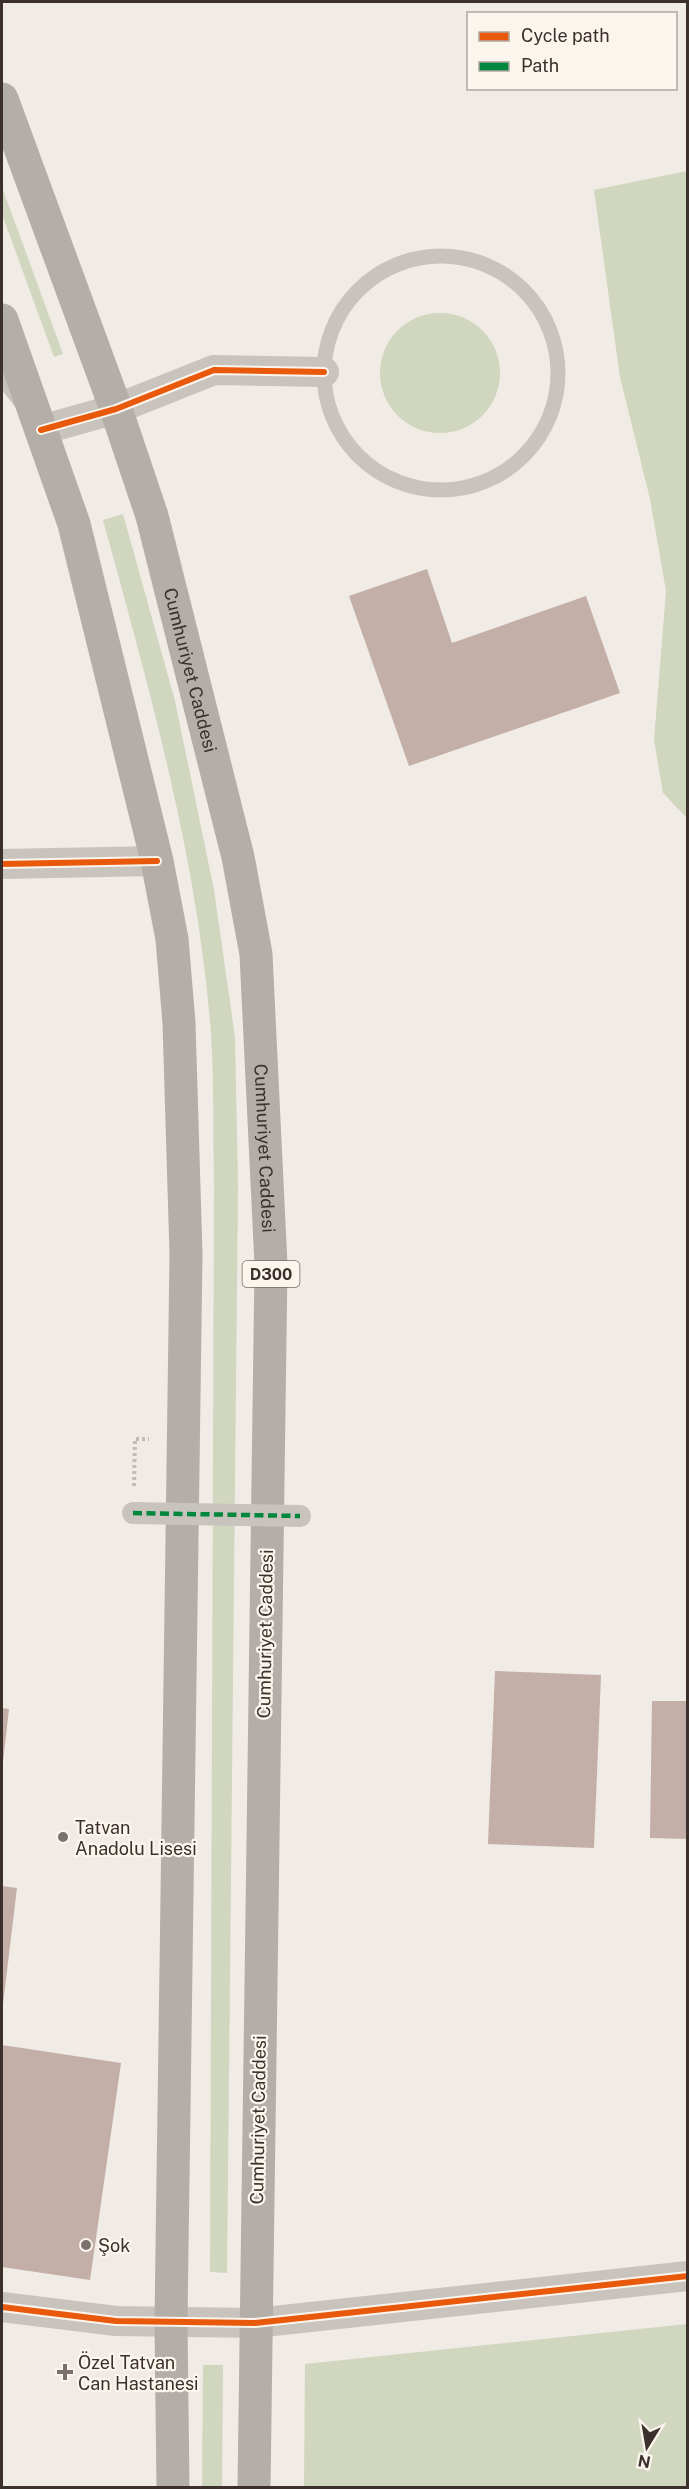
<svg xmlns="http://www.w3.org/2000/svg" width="689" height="2489" viewBox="0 0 689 2489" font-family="'Public Sans',sans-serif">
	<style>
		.green { fill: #d1d6bf }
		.building { fill: #c3afa7 }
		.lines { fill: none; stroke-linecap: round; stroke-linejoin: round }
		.path { stroke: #c2bbb6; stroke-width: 4; stroke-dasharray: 3 3; stroke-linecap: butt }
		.service { stroke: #c9c3be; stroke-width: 15 }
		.minor { stroke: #c9c3be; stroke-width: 30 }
		.trunk { stroke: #b4aea8; stroke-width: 33 }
		.pedestrian-bridge { stroke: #c9c3be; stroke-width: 22 }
		.quiet { stroke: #00873e; stroke-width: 4.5; stroke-dasharray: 9 4.5; stroke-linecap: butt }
		.cycleway-casing { stroke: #fbf5ee; stroke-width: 10 }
		.cycleway { stroke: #e8590c; stroke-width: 6 }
		.poi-dot { fill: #7a716c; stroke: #fbf5ee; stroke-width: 2 }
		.labels { text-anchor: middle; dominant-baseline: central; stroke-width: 4.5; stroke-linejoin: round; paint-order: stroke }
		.shield { fill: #fbf5ee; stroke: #756b66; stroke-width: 1.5 }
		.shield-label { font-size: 16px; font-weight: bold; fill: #3b302b }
		.street-label { font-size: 18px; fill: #3b302b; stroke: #fbf5ee }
		.poi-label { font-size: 18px; fill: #3b302b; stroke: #fbf5ee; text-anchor: start }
	</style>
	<rect width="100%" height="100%" fill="#f0ebe5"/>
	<g class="green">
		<polygon points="687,171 688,171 687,818 663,793 654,740 666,591 650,499 620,377 594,190"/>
		<polygon points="2,187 63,354 54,357 2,214"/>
		<circle cx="440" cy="373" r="60"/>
		<path d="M123 514 175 701 214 890 235 1037 238 1185 227 2273 210 2272 214 1184C213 1134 214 1084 211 1034 198 859 149 688 103 520Z"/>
		<polygon points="687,2324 687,2487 304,2487 305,2364"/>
		<polygon points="203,2365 223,2365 222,2487 202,2487"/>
	</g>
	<g class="building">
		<polygon points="427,569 452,643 586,596 620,693 409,766 349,596"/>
		<polygon points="495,1671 601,1675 594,1848 488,1844"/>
		<polygon points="652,1701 688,1701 688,1839 650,1838"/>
		<polygon points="2,1708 9,1709 3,1762 2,1761"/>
		<polygon points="2,1886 17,1888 3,2004 2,2004"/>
		<polygon points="2,2045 121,2063 90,2280 2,2267"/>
	</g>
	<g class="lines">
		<polyline class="path" points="134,1486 135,1439 149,1439"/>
		<g class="service">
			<circle cx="441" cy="373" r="117"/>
			<polyline points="2,378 20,401"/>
		</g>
		<g class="minor">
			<polyline points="41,430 116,409 214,370 324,372"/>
			<polyline points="2,864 157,861"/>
			<polyline points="2,2307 116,2321 255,2323 688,2276"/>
		</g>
		<g class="trunk">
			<path id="s1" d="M2 99 116 409 152 516 238 857 256 954 271 1265 254 2488"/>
			<polyline points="2,320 74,524 157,861 172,939 179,1023 186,1254 171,2322 173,2488"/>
		</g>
		<polyline class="pedestrian-bridge" points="133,1513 300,1516"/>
		<polyline class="quiet" points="133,1513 300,1516"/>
		<g class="cycleway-casing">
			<g id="cycleway">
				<polyline points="41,430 116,409 214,370 324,372"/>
				<polyline points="2,864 157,861"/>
				<polyline points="2,2307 116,2321 255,2323 688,2276"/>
			</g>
		</g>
		<use href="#cycleway" class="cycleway"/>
	</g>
	<g class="poi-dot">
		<circle cx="63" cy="1837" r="6"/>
		<circle cx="86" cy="2245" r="6"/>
		<path d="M62 2363h6v6h6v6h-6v6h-6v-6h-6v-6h6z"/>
	</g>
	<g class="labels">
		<rect class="shield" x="242.5" y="1261" width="57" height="26" rx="4.5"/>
		<g class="shield-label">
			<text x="271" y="1274">D300</text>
		</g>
		<g class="street-label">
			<text stroke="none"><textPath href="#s1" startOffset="602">Cumhuriyet Caddesi</textPath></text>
			<text stroke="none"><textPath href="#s1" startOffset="1088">Cumhuriyet Caddesi</textPath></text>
			<text transform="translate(265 1634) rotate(-89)">Cumhuriyet Caddesi</text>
			<text transform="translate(258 2120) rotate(-89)">Cumhuriyet Caddesi</text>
		</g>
		<g class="poi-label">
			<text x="75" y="1827">Tatvan<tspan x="75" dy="21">Anadolu Lisesi</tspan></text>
			<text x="98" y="2245">Şok</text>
			<text x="78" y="2362">Özel Tatvan<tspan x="78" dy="21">Can Hastanesi</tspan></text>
		</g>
	</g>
	<rect width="689" height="2489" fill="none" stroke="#3b302b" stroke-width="6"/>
	<rect x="467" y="12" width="210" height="78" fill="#fbf5ee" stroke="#aea6a0" stroke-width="1.5"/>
	<rect x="479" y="32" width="30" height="9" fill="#e8590c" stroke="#aea6a0" stroke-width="1.5"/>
	<text x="521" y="42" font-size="18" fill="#3b302b">Cycle path</text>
	<rect x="479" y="62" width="30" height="9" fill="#00873e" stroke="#aea6a0" stroke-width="1.5"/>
	<text x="521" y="72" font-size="18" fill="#3b302b">Path</text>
	<g transform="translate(647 2447) rotate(191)" stroke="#fbf5ee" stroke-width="4.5" paint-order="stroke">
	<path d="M0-4.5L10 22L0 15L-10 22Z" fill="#3b302b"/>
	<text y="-9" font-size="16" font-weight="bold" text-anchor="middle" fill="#3b302b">N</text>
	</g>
</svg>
